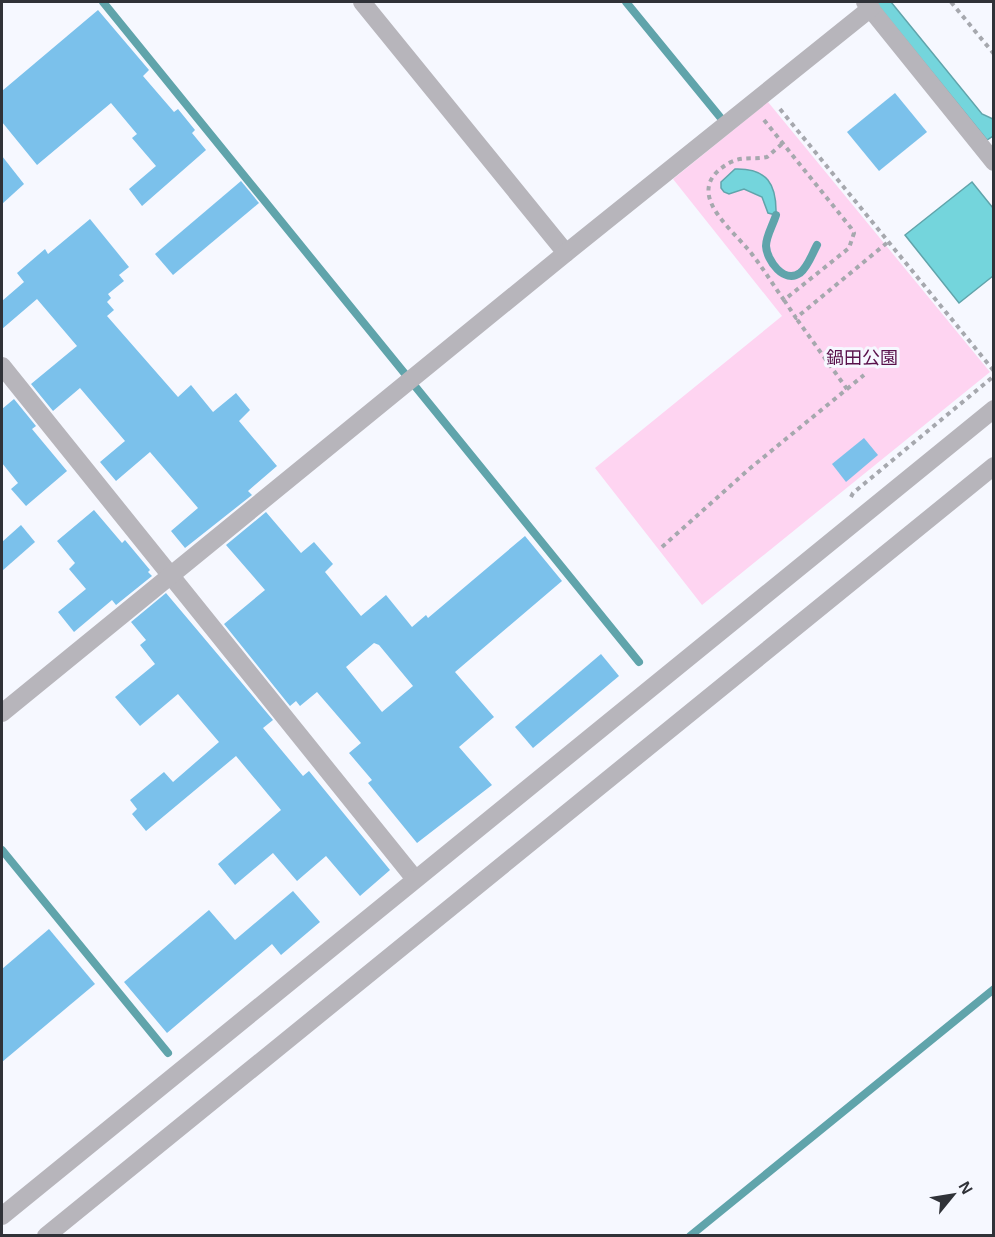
<svg xmlns="http://www.w3.org/2000/svg" width="995" height="1237" viewBox="0 0 995 1237" font-family="Helvetica,'Noto Sans JP',sans-serif">
	<style>
		.green { fill: #fed4f1 }
		.water { fill: #74d5dc; stroke: #60a4ab; stroke-width: 1.5 }
		.lines { fill: none; stroke-linecap: round; stroke-linejoin: round }
		.stream { stroke: #60a4ab; stroke-width: 8 }
		.building { fill: #7bc1eb; fill-rule: evenodd }
		.path { stroke: #a6a8ae; stroke-width: 4; stroke-dasharray: 4.5 4.5; stroke-linecap: butt }
		.minor { stroke: #b7b5bb; stroke-width: 18 }
		.labels { text-anchor: middle; dominant-baseline: central; stroke-width: 6; stroke-linejoin: round; paint-order: stroke }
		.park-label { font-size: 18px; fill: #59114b; stroke: #f6f8ff }
	</style>
	<rect width="100%" height="100%" fill="#f6f8ff"/>
	<polygon class="green" points="768,102 990,372 702,605 595,468 782,316 673,179"/>
	<g class="water">
		<polygon points="875,2 891,2 982,114 993,119 993,136 987,140"/>
		<path d="M735 169C767 168 777 184 776 215L768 213 762 197 744 189 729 194 724 192 721 188V182Z"/>
		<polygon points="972,182 993,208 993,276 959,303 905,235"/>
	</g>
	<g class="lines">
		<g class="stream">
			<polyline points="103,2 639,662"/>
			<polyline points="626,2 720,117"/>
			<path d="M776 215C773 225 766 236 766 246 767 261 784 284 800 273 808 267 812 254 817 245"/>
			<polyline points="2,850 168,1053"/>
			<polyline points="690,1236 994,989"/>
		</g>
	</g>
	<g class="building">
		<polygon points="98,10 149,70 143,76 174,112 178,109 195,130 192,133 206,150 142,206 129,189 156,166 132,138 137,134 111,103 37,165 2,122 2,91"/>
		<polygon points="895,93 927,132 879,171 847,132"/>
		<polygon points="2,156 24,184 2,204"/>
		<polygon points="241,181 259,203 173,275 155,254"/>
		<polygon points="90,219 129,267 119,275 124,281 108,294 111,298 107,302 114,310 107,316 178,397 191,385 213,412 236,393 250,410 239,421 277,466 248,491 252,495 185,548 171,531 198,508 150,452 116,481 100,462 125,441 80,388 53,411 31,384 77,346 37,299 2,329 2,301 24,282 17,273 45,249 48,254"/>
		<polygon points="14,399 36,426 32,429 67,471 26,506 11,489 18,483 2,463 2,409"/>
		<polygon points="864,438 878,455 846,482 832,464"/>
		<polygon points="94,510 122,543 125,540 150,570 148,572 152,576 116,605 112,600 74,632 58,612 86,589 69,569 75,563 57,541"/>
		<path d="M266 512 301 553 314 542 333 564 325 572 361 616 386 595 412 627 426 615 428 618 525 536 562 581 455 672 494 717 459 747 492 785 417 843 368 783 372 780 349 753 361 743 317 692 300 706 296 701 290 706 224 624 265 590 226 545ZM374 643 379 645 413 686 382 712 346 667Z"/>
		<polygon points="21,525 35,542 2,571 2,542"/>
		<polygon points="166,593 273,720 263,728 303,776 309,771 390,870 360,896 326,856 297,881 273,853 235,885 218,864 281,810 236,756 146,831 132,814 137,809 130,800 164,772 173,782 219,742 178,694 140,726 115,697 155,664 140,645 146,640 131,622"/>
		<polygon points="601,654 619,676 533,748 515,727"/>
		<polygon points="293,891 320,922 281,955 272,944 167,1033 124,982 209,910 235,940"/>
		<polygon points="49,929 95,984 2,1062 2,969"/>
	</g>
	<g class="lines">
		<g class="path">
			<polyline points="951,2 994,54"/>
			<polyline points="780,109 994,371"/>
			<path d="M764 120 851 228 854 233 849 248 784 300C771 282 760 263 746 247 725 223 682 188 731 162 743 156 755 160 767 157L783 143"/>
			<polyline points="784,300 796,318 888,242"/>
			<polyline points="847,389 864,375"/>
			<polyline points="851,497 853,493 994,376"/>
			<polyline points="662,547 748,470 847,389 796,318"/>
		</g>
		<g class="minor">
			<polyline points="362,2 566,253"/>
			<polyline points="865,2 994,162"/>
			<polyline points="2,366 415,879"/>
			<polyline points="2,713 566,253 871,8"/>
			<polyline points="2,1216 994,409"/>
			<polyline points="46,1236 994,466"/>
		</g>
	</g>
	<g class="labels">
		<g class="park-label">
			<text x="862" y="358">鍋田公園</text>
		</g>
	</g>
	<rect width="995" height="1237" fill="none" stroke="#303238" stroke-width="6"/>
	<g transform="translate(953 1195) rotate(60)" stroke="#f6f8ff" stroke-width="4.5" paint-order="stroke">
	<path d="M0-4.5L10 22L0 15L-10 22Z" fill="#303238"/>
	<text y="-9" font-size="16" font-weight="bold" text-anchor="middle" fill="#303238">N</text>
	</g>
</svg>
